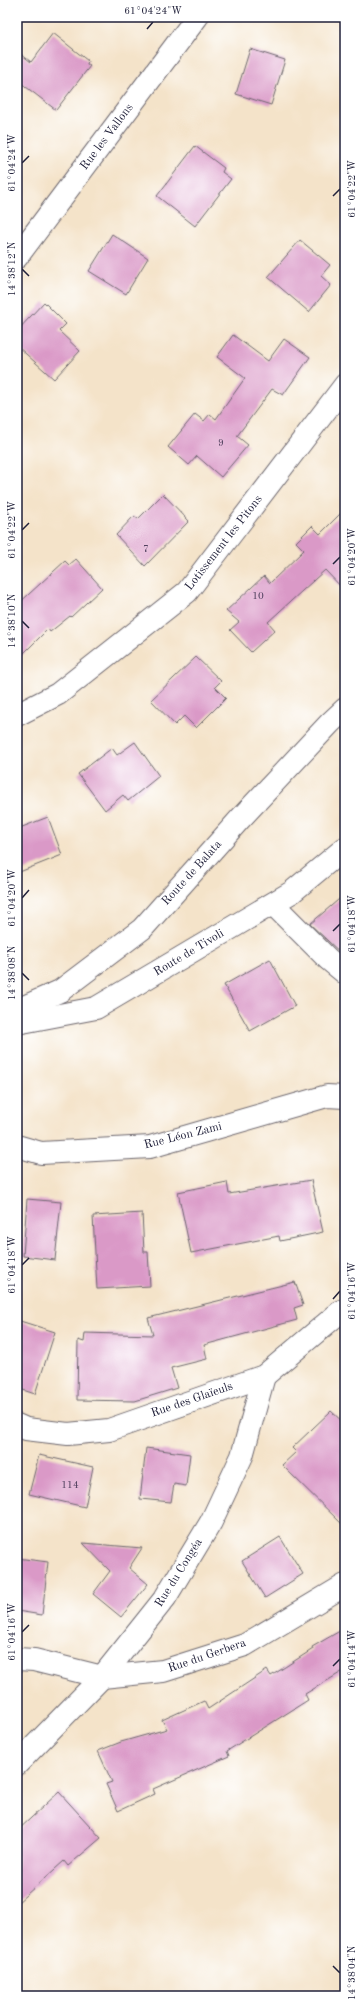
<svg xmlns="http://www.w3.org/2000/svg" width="362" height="2013" viewBox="0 0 362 2013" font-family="'Old Standard TT',serif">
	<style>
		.building { fill: #da99c7 }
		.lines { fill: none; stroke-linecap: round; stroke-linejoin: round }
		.minor-casing { stroke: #6c666d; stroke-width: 24 }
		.major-casing { stroke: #6c666d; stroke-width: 24 }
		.minor { stroke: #fff; stroke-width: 22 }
		.major { stroke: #fff; stroke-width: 22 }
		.ticks { fill: none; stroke: #22223b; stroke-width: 1.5 }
		.labels { text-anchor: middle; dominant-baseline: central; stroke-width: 4; stroke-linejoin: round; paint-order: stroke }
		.number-label { font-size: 10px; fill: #50405e }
		.street-label { font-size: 12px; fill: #22223b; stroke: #fff }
		.neatline { fill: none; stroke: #22223b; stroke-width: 1.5 }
		.ticks-label { font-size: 10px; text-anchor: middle; fill: #22223b }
	</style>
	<rect width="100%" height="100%" fill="#fff"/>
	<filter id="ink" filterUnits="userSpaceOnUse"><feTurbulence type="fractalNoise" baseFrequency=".025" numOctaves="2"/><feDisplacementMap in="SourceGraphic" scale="8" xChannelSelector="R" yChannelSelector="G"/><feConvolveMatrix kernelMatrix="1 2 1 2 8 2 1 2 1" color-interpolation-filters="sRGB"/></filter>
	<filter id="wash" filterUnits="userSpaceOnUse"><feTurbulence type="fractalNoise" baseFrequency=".012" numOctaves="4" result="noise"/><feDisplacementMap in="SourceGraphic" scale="16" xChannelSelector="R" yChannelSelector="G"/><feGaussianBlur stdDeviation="0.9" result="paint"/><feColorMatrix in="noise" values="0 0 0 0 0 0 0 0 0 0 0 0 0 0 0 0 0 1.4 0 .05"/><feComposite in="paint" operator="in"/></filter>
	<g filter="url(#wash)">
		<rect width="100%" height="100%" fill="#f4e3c9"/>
		<g id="blocks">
			<g class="building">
				<polygon points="53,33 88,61 87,64 90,66 56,110 17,80 17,51 31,62"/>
				<polygon points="250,49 285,60 271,105 236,94"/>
				<polygon points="195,146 224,168 222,172 231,179 195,226 157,196"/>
				<polygon points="112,234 148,258 126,294 89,271"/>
				<polygon points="300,240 330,265 321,276 331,285 309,312 268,277"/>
				<polygon points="44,302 66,324 59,331 80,351 54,379 17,346 17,331"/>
				<polygon points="233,335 268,361 284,339 310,357 283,395 272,389 237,436 248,445 221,477 197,456 189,465 168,447 195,414 204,421 210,414 216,419 245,378 217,357"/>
				<polygon points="163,494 189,521 145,566 116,535 134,516 138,519"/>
				<polygon points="345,509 345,591 325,570 268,622 275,630 251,652 230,630 239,622 226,611 264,576 270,583 304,550 296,542 312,526 320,534"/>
				<polygon points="76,559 102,588 71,617 70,616 50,632 48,629 17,660 17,605 65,561 69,565"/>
				<polygon points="196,657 221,681 215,687 226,698 196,728 184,716 175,725 151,700"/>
				<polygon points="135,742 159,776 128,801 123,795 105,810 78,774 112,748 117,755"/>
				<polygon points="48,817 62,855 17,873 17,829"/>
				<polygon points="345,894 345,957 310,924"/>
				<polygon points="270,959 295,1006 250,1031 224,985"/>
				<polygon points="311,1180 323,1232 280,1241 279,1236 191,1253 178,1192 227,1182 229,1194"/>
				<polygon points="27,1199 61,1202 55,1260 23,1256"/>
				<polygon points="142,1213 144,1252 148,1252 150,1286 97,1289 93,1216"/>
				<polygon points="295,1282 303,1305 294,1308 297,1320 204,1345 207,1359 171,1368 177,1388 135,1401 77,1400 78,1340 84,1342 85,1333 153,1335 148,1318"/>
				<polygon points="17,1320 55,1332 35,1394 17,1388"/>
				<polygon points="331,1411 345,1424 345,1527 282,1465 296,1452 292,1448"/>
				<polygon points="146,1448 190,1454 186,1486 174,1484 171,1502 140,1499"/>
				<polygon points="39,1455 93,1467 85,1507 29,1494"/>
				<polygon points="280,1537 303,1574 265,1598 242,1561"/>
				<polygon points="83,1543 142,1548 129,1568 148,1584 121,1617 93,1594 110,1571"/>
				<polygon points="17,1558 48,1562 42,1615 17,1611"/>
				<polygon points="345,1628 345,1670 305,1694 308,1700 227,1751 229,1756 153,1789 155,1794 118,1811 106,1784 112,1782 98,1751 121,1742 167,1729 162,1720 204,1701 208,1709 267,1670 271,1676 313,1649 312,1647"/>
				<polygon points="59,1792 101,1838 68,1866 64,1861 17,1903 17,1831"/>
			</g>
		</g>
	</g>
	<g filter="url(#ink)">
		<use href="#blocks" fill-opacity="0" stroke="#6c666d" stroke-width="1"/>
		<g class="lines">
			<g class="minor-casing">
				<g id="minor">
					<polyline points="17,257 197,17"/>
					<polyline points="17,715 58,694 187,592 345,385"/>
					<polyline points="273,904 328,959 345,973"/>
					<polyline points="17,1023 96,1008 292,892 345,848"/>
					<polyline points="17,1146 41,1153 150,1147 327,1096 345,1097"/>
					<polyline points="17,1425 26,1429 68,1434 109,1430 264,1376 340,1312 345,1310"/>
					<polyline points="17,1659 34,1660 102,1677 163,1671 245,1645 345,1585"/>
					<polyline points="17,1764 102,1677 165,1598 211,1522 242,1456 264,1376"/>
				</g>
			</g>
			<g class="major-casing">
				<polyline id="major" points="17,1010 60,991 142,929 240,819 330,723 345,709"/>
			</g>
			<use href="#minor" class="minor"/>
			<use href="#major" class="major"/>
		</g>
	</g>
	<path class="ticks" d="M147 29 153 22M22 163 29 156M333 196 340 189M22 269 29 276M22 530 29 523M333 564 340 557M22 621 29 628M22 898 29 890M333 931 340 924M22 973 29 980M22 1265 29 1258M333 1299 340 1291M22 1632 29 1625M333 1666 340 1659M333 1966 340 1973"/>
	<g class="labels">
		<g class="number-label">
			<text x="221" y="443">9</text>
			<text x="146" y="549">7</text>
			<text x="258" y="596">10</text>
			<text x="70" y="1485">114</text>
		</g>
		<g class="street-label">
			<text transform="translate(107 137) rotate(-53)">Rue les Vallons</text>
			<text transform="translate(224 543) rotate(-52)">Lotissement les Pitons</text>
			<text transform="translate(192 873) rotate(-48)">Route de Balata</text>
			<text transform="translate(189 953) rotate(-31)">Route de Tivoli</text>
			<text transform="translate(183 1136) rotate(-14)">Rue Léon Zami</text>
			<text transform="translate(192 1400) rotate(-19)">Rue des Glaïeuls</text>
			<text transform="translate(179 1573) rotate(-58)">Rue du Congéa</text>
			<text transform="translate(207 1656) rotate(-19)">Rue du Gerbera</text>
		</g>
	</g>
	<rect width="362" height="2013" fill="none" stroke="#fff" stroke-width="44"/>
	<rect x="22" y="22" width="318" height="1969" class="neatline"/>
	<g class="ticks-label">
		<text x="153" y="14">61°04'24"W</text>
		<text transform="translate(11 163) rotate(-90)" y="4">61°04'24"W</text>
		<text transform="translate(351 189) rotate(-90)" y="4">61°04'22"W</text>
		<text transform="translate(11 269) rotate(-90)" y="4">14°38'12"N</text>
		<text transform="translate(11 530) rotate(-90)" y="4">61°04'22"W</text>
		<text transform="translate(351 557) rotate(-90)" y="4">61°04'20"W</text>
		<text transform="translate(11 621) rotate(-90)" y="4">14°38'10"N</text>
		<text transform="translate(11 898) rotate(-90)" y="4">61°04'20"W</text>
		<text transform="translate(351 924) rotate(-90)" y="4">61°04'18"W</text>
		<text transform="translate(11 973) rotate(-90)" y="4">14°38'08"N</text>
		<text transform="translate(11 1265) rotate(-90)" y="4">61°04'18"W</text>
		<text transform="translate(351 1291) rotate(-90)" y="4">61°04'16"W</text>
		<text transform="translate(11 1632) rotate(-90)" y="4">61°04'16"W</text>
		<text transform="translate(351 1659) rotate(-90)" y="4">61°04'14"W</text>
		<text transform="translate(351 1973) rotate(-90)" y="4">14°38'04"N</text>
	</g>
</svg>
